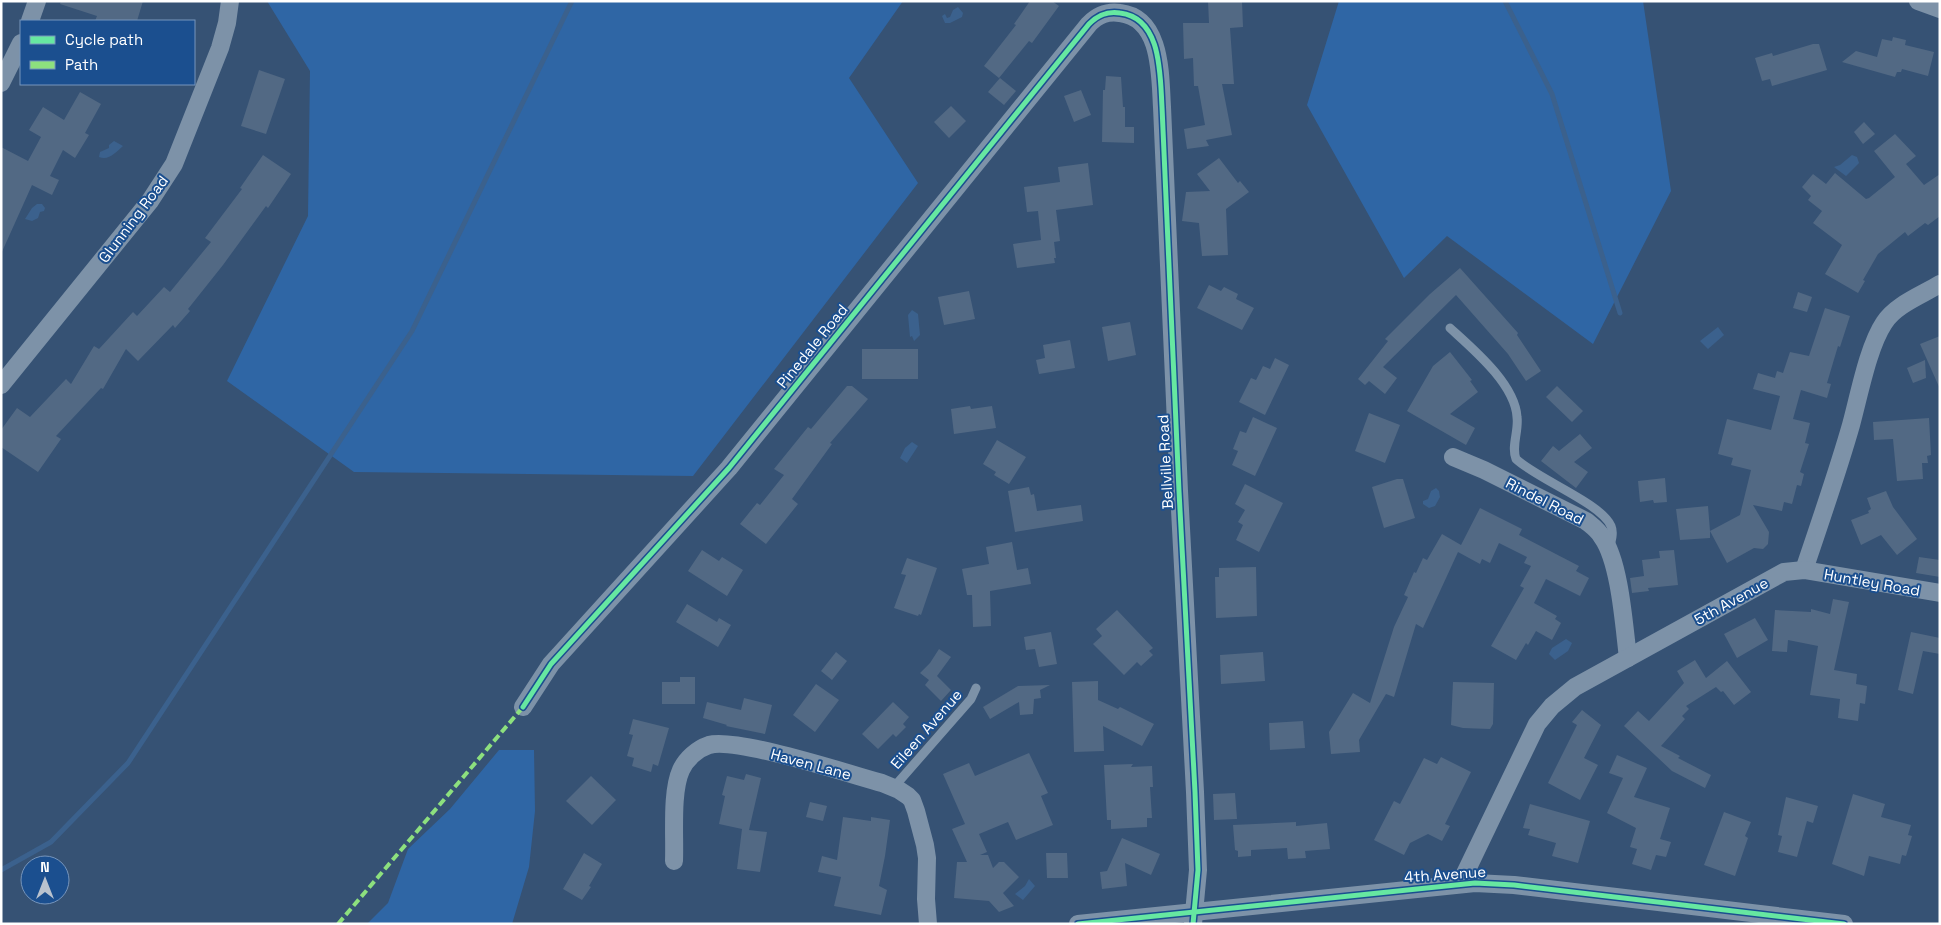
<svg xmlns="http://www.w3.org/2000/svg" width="1941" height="925" viewBox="0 0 1941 925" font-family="'Space Grotesk',sans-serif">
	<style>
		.green { fill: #2f66a5 }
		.water { fill: #3b618d }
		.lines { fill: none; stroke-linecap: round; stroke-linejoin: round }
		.stream { stroke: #3b618d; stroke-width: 5 }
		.building { fill: #526984 }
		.service { stroke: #7d92a8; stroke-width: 9 }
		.minor { stroke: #7d92a8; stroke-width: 18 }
		.quiet { stroke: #8de07e; stroke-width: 4; stroke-dasharray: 8 4; stroke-linecap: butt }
		.cycleway-casing { stroke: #1b4f8f; stroke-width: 8 }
		.cycleway { stroke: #66e7a1; stroke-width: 5 }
		.labels { text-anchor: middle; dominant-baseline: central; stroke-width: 4; stroke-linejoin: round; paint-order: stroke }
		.street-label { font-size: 15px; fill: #fff; stroke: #1b4f8f }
	</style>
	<rect width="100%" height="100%" fill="#365274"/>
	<g class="green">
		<polygon points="267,1 903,1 849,78 918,183 693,476 354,472 227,381 308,216 310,71"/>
		<polygon points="1339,1 1643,1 1671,191 1593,344 1447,236 1404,278 1307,105"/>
		<polygon points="499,750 534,750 535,811 529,867 512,924 367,924 388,903 408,849 450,809"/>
	</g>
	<g class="water">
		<polygon points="958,7 963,13 962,17 950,23 945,23 942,16 945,14 947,18 950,17 953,10"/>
		<path d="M114 141 123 146C116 152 109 161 99 157L100 152 109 148V145Z"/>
		<polygon points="1852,155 1857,157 1859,163 1846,176 1834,167 1840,165"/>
		<polygon points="37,204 42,204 45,208 44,211 40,212 38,218 32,221 25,219 32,208"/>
		<polygon points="912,310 918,314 920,335 914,341 912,336 910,337 908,315"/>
		<polygon points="1718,327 1724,335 1708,349 1700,341"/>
		<polygon points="912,442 918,446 907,463 900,458 905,448"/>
		<polygon points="1436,488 1439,491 1440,497 1435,506 1429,508 1423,504 1423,501 1428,499 1431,491"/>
		<polygon points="1566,639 1572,643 1568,651 1555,660 1549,654 1552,648"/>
		<polygon points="1029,879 1035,886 1023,900 1015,894 1025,886"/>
	</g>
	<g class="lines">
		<g class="stream">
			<polyline points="1505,1 1552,94 1620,313"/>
			<polyline points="1,870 51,842 128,763 412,331 572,1"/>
		</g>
	</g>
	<g class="building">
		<polygon points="61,1 143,1 137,21 95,21 97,16 60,4"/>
		<polygon points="1030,1 1052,1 1059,6 1032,43 1029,41 999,78 984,66 1016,25 1014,24"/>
		<polygon points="1208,1 1242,1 1243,27 1230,28 1234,84 1222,84 1232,135 1206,140 1209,146 1187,149 1184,129 1205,125 1198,86 1194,86 1193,58 1184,59 1183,23 1209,23"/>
		<polygon points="1893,37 1906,40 1905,45 1934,52 1928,76 1902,69 1901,72 1897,72 1895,77 1842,62 1856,51 1877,57 1882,39 1892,41"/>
		<polygon points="1813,44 1819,44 1827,70 1772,86 1770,79 1762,81 1755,58 1772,53 1773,56"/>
		<polygon points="259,70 285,79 266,134 241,126"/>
		<polygon points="1106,76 1121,77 1123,107 1125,107 1125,127 1134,127 1134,143 1102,142 1103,90 1105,90"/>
		<polygon points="1000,78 1016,91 1004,105 988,92"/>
		<polygon points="1081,90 1091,115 1074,122 1064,96"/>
		<polygon points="80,92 101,104 85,133 89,135 75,158 63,150 50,176 59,180 52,195 32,185 1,254 1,147 28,161 41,137 29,130 43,107 64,120"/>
		<polygon points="951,106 966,121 949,138 934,122"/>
		<polygon points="1864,122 1875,134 1863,144 1854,132"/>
		<polygon points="1895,134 1916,156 1906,164 1924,185 1940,174 1940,216 1928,225 1925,223 1908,236 1905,232 1878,254 1863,280 1865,281 1858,293 1825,274 1842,245 1813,223 1822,211 1808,200 1811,196 1802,187 1813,174 1826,184 1835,173 1866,199 1869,198 1895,177 1874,151"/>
		<polygon points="263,155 291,174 268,208 266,206 223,265 188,309 190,311 175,328 173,325 138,361 126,349 103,389 101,388 56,436 61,439 38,472 1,447 1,430 17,408 30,417 66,379 71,384 94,346 99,349 133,312 137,316 164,287 170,292 211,242 205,238 242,189 240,188"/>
		<polygon points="1219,158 1238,183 1240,181 1249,192 1226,209 1228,255 1202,256 1199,223 1182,221 1186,192 1210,191 1197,174"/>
		<polygon points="1088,163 1093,205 1056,210 1060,241 1054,242 1056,258 1054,258 1055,263 1017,268 1013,244 1041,240 1038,211 1027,212 1024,187 1060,182 1058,167"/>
		<polygon points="1460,268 1518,333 1517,335 1541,371 1526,381 1508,354 1456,295 1383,367 1397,378 1385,394 1369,381 1365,385 1358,379 1388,341 1385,339 1430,294"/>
		<polygon points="1209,285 1221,291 1224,287 1238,294 1236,299 1254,308 1242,330 1197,308"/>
		<polygon points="969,291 975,319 944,325 938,297"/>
		<polygon points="1798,292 1812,297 1807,312 1793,308"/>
		<polygon points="1825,308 1850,316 1840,347 1838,346 1827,383 1831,384 1827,398 1801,390 1793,419 1810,423 1805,443 1809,444 1800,472 1804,474 1801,486 1797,485 1792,504 1784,502 1782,511 1753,505 1769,532 1768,544 1763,549 1754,548 1727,563 1710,531 1710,538 1680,540 1676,509 1708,506 1710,531 1740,515 1751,470 1731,465 1733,458 1718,454 1727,419 1771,430 1780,396 1753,389 1758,373 1775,378 1777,371 1783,373 1790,352 1809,356"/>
		<polygon points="1130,322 1136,355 1108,361 1102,327"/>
		<polygon points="1940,336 1940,389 1920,344"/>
		<polygon points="1070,340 1075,368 1039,374 1036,360 1045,358 1043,345"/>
		<rect x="862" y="349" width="56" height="30"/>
		<polygon points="1450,352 1472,380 1470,381 1478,392 1450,414 1475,428 1466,445 1407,411 1433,366"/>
		<polygon points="1275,358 1289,365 1265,415 1239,402 1251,378 1256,380 1263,366 1270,369"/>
		<polygon points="1925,360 1926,378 1913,383 1907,368"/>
		<polygon points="847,386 852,386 868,399 830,443 832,444 792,499 798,504 766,544 740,524 757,503 760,505 784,475 774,469 808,427 811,429"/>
		<polygon points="1557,386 1583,411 1572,422 1546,397"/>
		<polygon points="970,406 971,409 992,406 996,428 954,434 951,409"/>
		<polygon points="1369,413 1400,425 1385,463 1355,451"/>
		<polygon points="1253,417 1277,428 1255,476 1232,465 1238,451 1233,449 1240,431 1246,433"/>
		<polygon points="1929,418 1931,455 1927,456 1928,463 1922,463 1923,479 1897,481 1893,439 1874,440 1873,422"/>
		<polygon points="1580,434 1592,448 1574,462 1588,472 1576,488 1541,461 1553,446 1559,451"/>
		<polygon points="997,440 1026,457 1009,484 994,475 996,472 983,464"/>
		<polygon points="1665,478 1667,502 1654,503 1653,500 1640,502 1638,481"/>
		<polygon points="1397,479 1403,479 1415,518 1384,528 1372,487"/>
		<polygon points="1245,484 1283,503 1259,552 1236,540 1243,525 1238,522 1245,510 1235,504"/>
		<polygon points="1029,487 1031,495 1034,494 1037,511 1081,505 1083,521 1015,532 1008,491"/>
		<polygon points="1886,491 1893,507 1917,539 1897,555 1881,535 1861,545 1851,520 1869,513 1868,511 1871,509 1867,498"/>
		<polygon points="1480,508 1522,529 1519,535 1579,566 1576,571 1589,578 1580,596 1546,579 1534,603 1557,616 1555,619 1561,623 1552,640 1536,631 1528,645 1526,643 1516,660 1491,646 1524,588 1520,586 1531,566 1524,563 1527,557 1499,543 1490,563 1482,559 1480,564 1458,552 1423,628 1416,624 1394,697 1386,694 1359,740 1360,752 1331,754 1329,732 1353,693 1370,703 1394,627 1408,597 1404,595 1414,572 1416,573 1423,558 1427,560 1442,534 1461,545"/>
		<polygon points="1012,542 1017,570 1028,568 1031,584 990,591 991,626 973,627 972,595 967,595 962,569 989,564 986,547"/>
		<polygon points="702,550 719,561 722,557 743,570 727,596 688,571"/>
		<polygon points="1674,550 1678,585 1648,588 1649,591 1632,593 1630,578 1644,576 1642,560 1660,558 1659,551"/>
		<polygon points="1919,557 1940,560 1940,577 1916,573"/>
		<polygon points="907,558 937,568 921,615 919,614 918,616 894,608 906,575 901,574"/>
		<polygon points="1256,567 1257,616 1216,618 1215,577 1219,577 1219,568"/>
		<polygon points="1833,599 1849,602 1834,670 1857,674 1856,684 1867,686 1865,704 1860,703 1858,721 1838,718 1840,699 1810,695 1818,646 1788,640 1787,652 1772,651 1775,610 1811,612 1811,609 1830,614"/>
		<polygon points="687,604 717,622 719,618 731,625 718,647 676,622"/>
		<polygon points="1117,610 1153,648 1149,651 1153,655 1141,666 1137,662 1124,675 1093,644 1102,636 1096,629"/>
		<polygon points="1755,618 1768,640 1737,658 1724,634"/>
		<polygon points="1051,632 1057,664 1039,667 1035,649 1026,650 1024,637"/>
		<polygon points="1911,632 1940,638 1940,654 1923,651 1913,694 1898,690"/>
		<polygon points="939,649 951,657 937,676 951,690 941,701 925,685 929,680 920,673 930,663"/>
		<polygon points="836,652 847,661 832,680 821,671"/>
		<polygon points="1263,652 1265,681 1221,684 1220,655"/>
		<polygon points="1695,660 1706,678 1727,661 1751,692 1734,705 1723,691 1721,692 1716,687 1686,706 1689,709 1682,716 1685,719 1661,746 1680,756 1678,758 1711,775 1705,788 1672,771 1624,726 1638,711 1649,721 1684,683 1677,671"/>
		<polygon points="680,677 695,677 695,704 662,704 662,682 680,682"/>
		<polygon points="1098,681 1098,700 1118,709 1120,707 1154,724 1142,746 1103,726 1104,751 1074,752 1072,682"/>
		<polygon points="1453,682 1494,683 1493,724 1490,729 1463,728 1451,725"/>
		<polygon points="816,684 839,700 815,732 793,715"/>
		<polygon points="1050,685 1040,690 1041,698 1034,699 1033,714 1020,715 1019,702 990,719 983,707 1018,686"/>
		<polygon points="744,698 772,705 765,734 726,726 727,725 703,718 707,702 741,710"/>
		<polygon points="893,702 909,717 903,724 906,727 896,737 893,734 878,749 862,734"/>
		<polygon points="1582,710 1601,725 1584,758 1598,765 1580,800 1548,783 1577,725 1572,722"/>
		<polygon points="633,719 669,728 658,766 653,764 651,772 632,766 634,758 627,756 633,735 629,734"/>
		<polygon points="1303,721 1305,748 1270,750 1269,723"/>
		<polygon points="1029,753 1048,793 1041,796 1053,825 1016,840 1008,822 979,834 987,852 980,855 988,855 993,868 999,862 1004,862 1019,877 1003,893 1014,906 999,912 989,901 954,898 957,862 967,862 952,829 965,824 943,774 969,763 975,776"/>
		<polygon points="1617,755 1647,768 1634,797 1670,808 1660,839 1671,842 1666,857 1656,855 1651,870 1632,864 1637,849 1630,847 1636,828 1607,813 1623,778 1609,773"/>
		<polygon points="1441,757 1471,772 1445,824 1450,826 1442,841 1428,834 1410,843 1404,855 1374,840 1394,801 1400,804 1424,758 1437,764"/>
		<polygon points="1133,764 1131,767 1152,766 1153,787 1150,787 1152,818 1147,818 1147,827 1111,829 1111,820 1107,820 1104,765"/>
		<polygon points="746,774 761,778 749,830 767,832 760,872 737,869 742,829 719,824 725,796 722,795 727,776 744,780"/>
		<polygon points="591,776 616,800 592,825 566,801"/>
		<polygon points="1235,793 1237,819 1214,820 1213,794"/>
		<polygon points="1853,794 1885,804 1881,817 1911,825 1908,835 1912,836 1906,856 1902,855 1900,864 1869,856 1864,876 1832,864"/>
		<polygon points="1786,797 1818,806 1813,823 1807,821 1797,857 1778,852 1782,836 1778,835"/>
		<polygon points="810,802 827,806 823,821 806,817"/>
		<polygon points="1530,804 1590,821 1578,863 1552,856 1556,843 1528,835 1530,829 1523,828"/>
		<polygon points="1724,812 1751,822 1745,836 1748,838 1735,876 1704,865"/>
		<polygon points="843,817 871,821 871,817 890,820 885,856 879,886 887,890 881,915 834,906 841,877 818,872 822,856 837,860"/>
		<polygon points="1296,822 1296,826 1327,823 1330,849 1305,851 1306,858 1288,859 1287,848 1251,850 1251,856 1238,857 1238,851 1235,850 1233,825"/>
		<polygon points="1122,838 1160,854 1151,875 1125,863 1127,886 1102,889 1100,872 1107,871"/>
		<polygon points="584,853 602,864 589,886 591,887 582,900 563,889"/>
		<polygon points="1046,853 1067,853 1068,878 1047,878"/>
	</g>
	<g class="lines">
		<g class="service">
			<path d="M1450 328C1473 349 1515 384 1517 417 1519 431 1511 446 1516 459 1537 479 1601 503 1611 526 1614 533 1611 542 1609 549"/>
			<polyline points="894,787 971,699 976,688"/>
		</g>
		<g class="minor">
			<polyline points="1918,1 1940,9"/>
			<polyline points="30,21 37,1"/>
			<polyline points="1,83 21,43"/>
			<polyline points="1,385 150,201 174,164 220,48 227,23 230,1"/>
			<path d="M1453 457 1484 470 1586 521C1592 526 1598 530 1602 537 1620 562 1624 626 1628 658"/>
			<path d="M1804 570C1820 522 1837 474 1851 425 1859 396 1868 347 1884 323 1895 305 1922 295 1940 284"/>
			<path d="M523 707 551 664 729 468 1089 24C1098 15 1107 11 1120 13 1162 18 1160 75 1162 107L1179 491 1195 792 1198 870 1193 924"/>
			<path d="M674 861C675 835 671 792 681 770 686 759 697 749 709 745 736 737 849 774 882 783L899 790 908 796 912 800 916 811 925 845 927 858 926 899 928 924"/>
			<polyline points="1460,884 1537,724 1552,706 1575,687 1784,572 1804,570 1940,593"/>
			<polyline points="1078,924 1475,883 1514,885 1844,924"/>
		</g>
		<polyline class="quiet" points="338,924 523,707"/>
		<g class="cycleway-casing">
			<g id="cycleway">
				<path d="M523 707 551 664 729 468 1089 24C1098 15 1107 11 1120 13 1162 18 1160 75 1162 107L1179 491 1195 792 1198 870 1193 924"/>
				<polyline points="1078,924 1475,883 1514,885 1844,924"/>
			</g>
		</g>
		<use href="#cycleway" class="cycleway"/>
	</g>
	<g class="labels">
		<g class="street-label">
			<text transform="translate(133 219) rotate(-53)">Glunning Road</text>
			<text transform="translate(812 346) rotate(-51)">Pinedale Road</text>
			<text transform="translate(1165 462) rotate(-93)">Bellville Road</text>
			<text transform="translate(1545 501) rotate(27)">Rindel Road</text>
			<text transform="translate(1872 582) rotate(10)">Huntley Road</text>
			<text transform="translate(1731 601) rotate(-29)">5th Avenue</text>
			<text transform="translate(926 729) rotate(-49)">Eileen Avenue</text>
			<text transform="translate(811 764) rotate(15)">Haven Lane</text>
			<text transform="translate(1445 874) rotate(-4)">4th Avenue</text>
		</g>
	</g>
	<rect width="1941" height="925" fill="none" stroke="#ffffff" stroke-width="5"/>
	<rect x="20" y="20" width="175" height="65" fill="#1b4f8f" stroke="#7695bc"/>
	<rect x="30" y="36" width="25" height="8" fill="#66e7a1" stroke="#7695bc"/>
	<text x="65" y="45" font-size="15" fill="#ffffff">Cycle path</text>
	<rect x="30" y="61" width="25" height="8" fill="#8de07e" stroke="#7695bc"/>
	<text x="65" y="70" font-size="15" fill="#ffffff">Path</text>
	<g transform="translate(45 880)"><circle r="24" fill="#1b4f8f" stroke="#7695bc"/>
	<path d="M0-4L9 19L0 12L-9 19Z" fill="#b9c2ce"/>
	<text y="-8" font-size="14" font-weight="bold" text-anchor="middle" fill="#ffffff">N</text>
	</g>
</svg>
